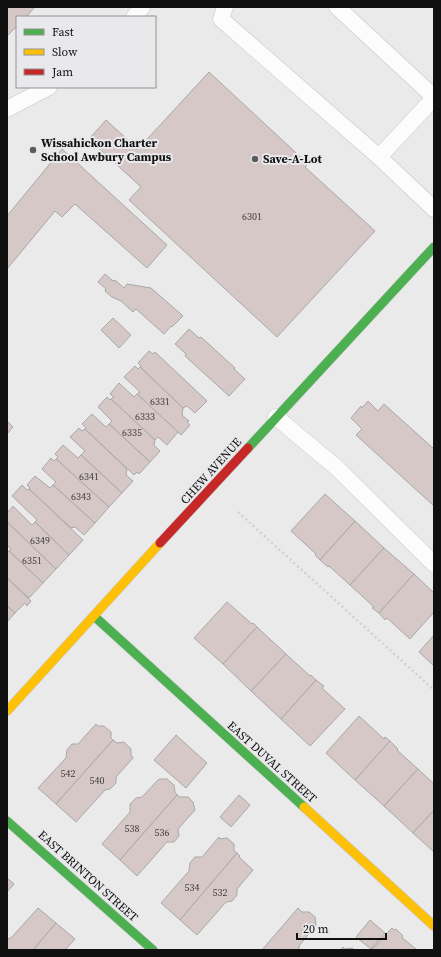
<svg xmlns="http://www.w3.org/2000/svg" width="441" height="957" viewBox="0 0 441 957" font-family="'Source Serif 4',serif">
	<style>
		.building { fill: #d5c8c7; stroke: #a9a8a8 }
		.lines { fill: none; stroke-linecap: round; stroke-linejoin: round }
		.lane-casing { stroke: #c4c5c6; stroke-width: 17 }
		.fast-casing { stroke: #c4c5c6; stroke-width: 10 }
		.slow-casing { stroke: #c4c5c6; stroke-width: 10 }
		.jam-casing { stroke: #c4c5c6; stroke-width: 10 }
		.path { stroke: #d1d1d2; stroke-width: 2.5; stroke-dasharray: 2 3; stroke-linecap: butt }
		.lane { stroke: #fcfcfc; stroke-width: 16 }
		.fast { stroke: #4caf50; stroke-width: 9 }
		.slow { stroke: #ffc107; stroke-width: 9 }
		.jam { stroke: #c62828; stroke-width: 9 }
		.poi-dot { fill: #5c5c5d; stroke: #e9e9ec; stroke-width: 1.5 }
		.labels { text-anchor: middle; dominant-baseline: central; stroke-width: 4; stroke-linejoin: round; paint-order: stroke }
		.number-label { font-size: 10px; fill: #413e3e }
		.poi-label { font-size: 12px; font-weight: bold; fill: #101011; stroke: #e9e9ec; text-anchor: start }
		.street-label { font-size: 12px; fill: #101011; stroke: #e9e9ec }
	</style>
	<rect width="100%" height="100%" fill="#eaeaeb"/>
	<g class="building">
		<polygon points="7,7 35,7 26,17 17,17 17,26 7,36"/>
		<polygon points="209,72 308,164 305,167 375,231 277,337 129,200 141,187 89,139 106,120 138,149"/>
		<polygon points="62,149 167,245 147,268 75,204 62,217 55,211 7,269 7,216"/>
		<polygon points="105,274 113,281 115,280 124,288 127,284 151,288 183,316 172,327 171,326 164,334 136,309 133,312 121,301 112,297 105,291 106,289 98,282"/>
		<polygon points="113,318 131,335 119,348 101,330"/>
		<polygon points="189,329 199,338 201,337 235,368 234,369 245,379 229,396 185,356 186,354 175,344"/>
		<polygon points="149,351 153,354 155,352 207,401 195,413 187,406 183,408 140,367 141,366 138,363"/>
		<polygon points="135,366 138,369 140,367 183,408 182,415 189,421 187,422 190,425 181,435 137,394 140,392 124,377"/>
		<polygon points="119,383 134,397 137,394 178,432 167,445 158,437 155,440 111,399 114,397 110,394"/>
		<polygon points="107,397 110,400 111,399 155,440 154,445 160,451 150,462 109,424 112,421 98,407"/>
		<polygon points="368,401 378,411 384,404 434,449 434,506 356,435 362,429 351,418 361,406 362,408"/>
		<polygon points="92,414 106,427 109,424 150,462 139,474 137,472 134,475 85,429 86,428 82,424"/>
		<polygon points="7,421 13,427 7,434"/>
		<polygon points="79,428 82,431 85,429 127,469 126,475 133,481 122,493 81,455 85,451 70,437"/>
		<polygon points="63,445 78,458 81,455 122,493 109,507 56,459 58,457 55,454"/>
		<polygon points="51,458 54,461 56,459 109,507 95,523 53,485 56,482 42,469"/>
		<polygon points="35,476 50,488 53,485 95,523 84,535 75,527 71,528 29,489 30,488 27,485"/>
		<polygon points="22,485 27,490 29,489 83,540 69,555 35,522 37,520 12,496"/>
		<polygon points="325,494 355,521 320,560 315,555 316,554 291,531"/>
		<polygon points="13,506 32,525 35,522 69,555 56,569 7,522 7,513"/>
		<polygon points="355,521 384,548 350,585 329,566 328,567 320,560"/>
		<polygon points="7,522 56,569 43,583 9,551 11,549 7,545"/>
		<polygon points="384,548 414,574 379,613 372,608 374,607 350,585"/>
		<polygon points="9,551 43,583 29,598 7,578 7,553"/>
		<polygon points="414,574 434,593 434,612 410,639 387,618 385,620 379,613"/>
		<polygon points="7,578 31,601 27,606 25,603 15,613 7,606"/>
		<polygon points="227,602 252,624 253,623 257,627 223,664 194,638"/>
		<polygon points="7,606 15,613 7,622"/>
		<polygon points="257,627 286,654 251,691 223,664"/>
		<polygon points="434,635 434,666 419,652"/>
		<polygon points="286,654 310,676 311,675 316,680 281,719 251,691"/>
		<polygon points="316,680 324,686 322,688 345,709 310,746 281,719"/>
		<polygon points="359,716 384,739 385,737 390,741 355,780 326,753"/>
		<polygon points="96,724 98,726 104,726 111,732 111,738 113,740 56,804 38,788 66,758 67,750 72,744 78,744"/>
		<polygon points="176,735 207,763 186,788 154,760"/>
		<polygon points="113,740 117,743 124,742 131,749 131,755 133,758 116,777 116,783 110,789 105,790 76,822 56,804"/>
		<polygon points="390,741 398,749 397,750 418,769 384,806 355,780"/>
		<polygon points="418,769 434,784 434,810 413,833 384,806"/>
		<polygon points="159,779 167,779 174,785 175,792 177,795 120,860 102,844 130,812 130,804 136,798 142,797"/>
		<polygon points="177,795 180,797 188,797 193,802 195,810 178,829 179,836 174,842 167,842 137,876 120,860"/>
		<polygon points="239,795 250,805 231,827 220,817"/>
		<polygon points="434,810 434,852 413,833"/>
		<polygon points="219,837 220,839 227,838 234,844 234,851 237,853 180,920 161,903 189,871 190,863 195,857 202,857"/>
		<polygon points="237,853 240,856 239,857 253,870 237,889 237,895 232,901 226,902 197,935 180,920"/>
		<polygon points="7,878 14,884 7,892"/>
		<polygon points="38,908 56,923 33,950 7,950 7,939 11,938"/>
		<polygon points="298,908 302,912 309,912 315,917 316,925 299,946 299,950 262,950"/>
		<polygon points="370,920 385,933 371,949 356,937"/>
		<polygon points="56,923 75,939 65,950 33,950"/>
		<polygon points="392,928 394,930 396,929 403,936 402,938 405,940 417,950 373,950 372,949"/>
		<polygon points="343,947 345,949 352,948 355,950 340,950"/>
	</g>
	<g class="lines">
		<g class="lane-casing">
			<g id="lane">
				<polyline points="225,7 221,19 379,157 434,209"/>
				<polyline points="337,7 434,97"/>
				<polyline points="134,17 142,7"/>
				<polyline points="7,109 49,87"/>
				<polyline points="379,157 434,98"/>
				<polyline points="276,417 337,468 434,564"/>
			</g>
		</g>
		<g class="fast-casing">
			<g id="fast">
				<polyline points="248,448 434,247"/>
				<polyline points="94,616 304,807"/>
				<polyline points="7,821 153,950"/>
			</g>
		</g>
		<g class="slow-casing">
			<g id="slow">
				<polyline points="7,711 160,543"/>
				<polyline points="304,807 434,926"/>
			</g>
		</g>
		<g class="jam-casing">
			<polyline id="jam" points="160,543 248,448"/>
		</g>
		<polyline class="path" points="238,512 434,690"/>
		<use href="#lane" class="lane"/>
		<use href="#fast" class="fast"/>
		<use href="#slow" class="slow"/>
		<use href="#jam" class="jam"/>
	</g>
	<g class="poi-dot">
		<circle cx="33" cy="150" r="4"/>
		<circle cx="255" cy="159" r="4"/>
	</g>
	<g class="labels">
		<g class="number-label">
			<text x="252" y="216">6301</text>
			<text x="160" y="401">6331</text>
			<text x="145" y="416">6333</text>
			<text x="132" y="432">6335</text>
			<text x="89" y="476">6341</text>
			<text x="81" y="496">6343</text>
			<text x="40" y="540">6349</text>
			<text x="32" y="560">6351</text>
			<text x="68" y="773">542</text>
			<text x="97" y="780">540</text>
			<text x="132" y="828">538</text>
			<text x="162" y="832">536</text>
			<text x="192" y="887">534</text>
			<text x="220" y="892">532</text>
		</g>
		<g class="poi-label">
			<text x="41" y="143">Wissahickon Charter<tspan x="41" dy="14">School Awbury Campus</tspan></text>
			<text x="263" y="159">Save-A-Lot</text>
		</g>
		<g class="street-label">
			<text transform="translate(211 471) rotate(-48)">CHEW AVENUE</text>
			<text transform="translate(272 762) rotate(42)">EAST DUVAL STREET</text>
			<text transform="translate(88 876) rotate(42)">EAST BRINTON STREET</text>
		</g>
	</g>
	<rect width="441" height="957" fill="none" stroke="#101011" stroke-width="16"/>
	<rect x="16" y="16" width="140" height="72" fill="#e9e9ec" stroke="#929294"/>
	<rect x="24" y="29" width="20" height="6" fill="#4caf50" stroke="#929294"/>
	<text x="52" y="36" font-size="12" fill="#101011">Fast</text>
	<rect x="24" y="49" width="20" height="6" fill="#ffc107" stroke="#929294"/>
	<text x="52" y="56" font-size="12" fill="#101011">Slow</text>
	<rect x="24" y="69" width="20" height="6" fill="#c62828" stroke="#929294"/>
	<text x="52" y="76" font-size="12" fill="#101011">Jam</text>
	<path d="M297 933v6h89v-6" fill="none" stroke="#101011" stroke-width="2"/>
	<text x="303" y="933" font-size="12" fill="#101011" stroke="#e9e9ec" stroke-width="3" paint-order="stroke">20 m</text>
</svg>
